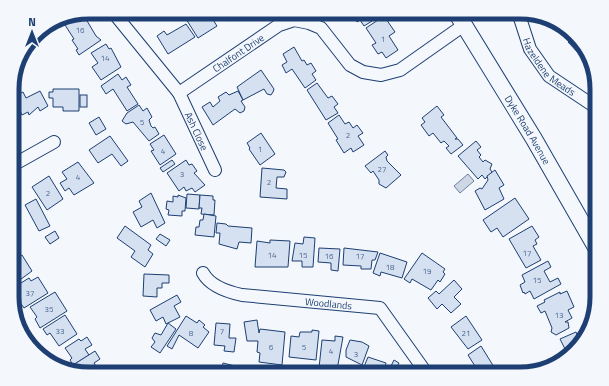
<svg xmlns="http://www.w3.org/2000/svg" width="609" height="386" viewBox="0 0 609 386" font-family="'Titillium Web',sans-serif">
	<style>
		.water { fill: #cfd7e4; stroke: #687fa3 }
		.building { fill: #d5e0f0; stroke: #1d3f73 }
		.lines { fill: none; stroke-linecap: round; stroke-linejoin: round }
		.minor-casing { stroke: #1d3f73; stroke-width: 14 }
		.tertiary-casing { stroke: #1d3f73; stroke-width: 18 }
		.minor { stroke: #f4f7fb; stroke-width: 12 }
		.tertiary { stroke: #f4f7fb; stroke-width: 16 }
		.labels { text-anchor: middle; dominant-baseline: central; stroke-width: 3; stroke-linejoin: round; paint-order: stroke }
		.number-label { font-size: 8px; fill: #4b6792 }
		.street-label { font-size: 10px; fill: #1d3f73; stroke: #f4f7fb }
		.rim { fill: none; stroke: #1d3f73; stroke-width: 5 }
	</style>
	<rect width="100%" height="100%" fill="#f4f7fb"/>
	<polygon class="water" points="468,174 474,181 460,193 454,186"/>
	<g class="building">
		<polygon points="208,12 217,26 198,38 186,19 192,15 196,20"/>
		<polygon points="221,12 241,12 227,21"/>
		<polygon points="351,12 384,12 385,13 364,26 360,20 357,22"/>
		<polygon points="83,14 96,36 101,40 79,55 76,50 78,49 72,40 74,39 65,25 73,20 72,18"/>
		<polygon points="384,16 395,32 389,36 398,50 386,58 382,52 378,54 372,45 376,43 366,28"/>
		<polygon points="549,21 563,25 567,30 563,34"/>
		<polygon points="186,24 195,37 168,54 157,36 164,31 167,35"/>
		<polygon points="569,31 587,50 587,52 582,57 568,42 569,41 564,36"/>
		<polygon points="106,44 109,49 111,48 121,67 101,80 92,67 98,63 91,53"/>
		<polygon points="294,47 302,61 304,60 307,65 311,63 316,71 312,74 316,80 305,88 292,69 286,73 282,65 287,62 283,54"/>
		<polygon points="261,70 274,89 273,92 271,95 267,94 264,89 243,100 237,87"/>
		<polygon points="118,74 122,80 126,77 131,85 127,87 138,104 127,111 113,89 106,94 101,86"/>
		<polygon points="317,83 328,98 332,96 338,104 334,107 338,113 326,120 307,90"/>
		<polygon points="53,89 79,89 79,111 63,111 63,107 53,107 53,98 49,98 49,92 53,92"/>
		<polygon points="40,91 48,106 40,111 38,107 29,115 28,112 22,115 13,97 23,92 26,98"/>
		<polygon points="238,91 243,100 241,101 245,107 244,111 240,113 235,109 213,125 202,107 210,102 213,107 220,101 218,97 226,92 229,95"/>
		<rect x="80" y="95" width="7" height="12"/>
		<polygon points="139,105 143,111 147,108 152,117 149,120 151,126 153,128 155,127 159,134 149,141 133,122 126,124 122,121 127,113"/>
		<polygon points="437,106 444,115 441,117 457,138 455,139 458,139 463,145 451,154 446,148 449,146 444,141 441,143 433,133 429,136 421,125 425,122 422,118"/>
		<polygon points="339,115 345,124 349,122 353,128 357,125 363,133 358,136 364,145 353,152 351,148 344,153 336,140 338,139 328,123"/>
		<polygon points="99,117 106,129 96,135 89,123"/>
		<polygon points="261,133 275,154 260,165 249,149 250,148 247,143"/>
		<polygon points="164,135 176,154 160,165 151,151 154,150 150,144"/>
		<polygon points="110,136 128,161 121,166 112,154 98,163 89,150"/>
		<polygon points="476,141 481,147 477,150 481,155 479,157 483,162 485,160 492,164 490,169 492,172 485,179 482,175 478,179 458,156"/>
		<polygon points="385,151 388,155 386,157 387,161 401,175 386,188 379,184 379,180 373,171 371,173 365,166"/>
		<polygon points="172,160 175,164 163,172 160,168"/>
		<polygon points="186,160 189,165 192,164 197,171 194,173 205,185 195,192 192,188 186,191 184,187 179,191 167,173"/>
		<polygon points="78,162 94,183 74,195 69,188 65,191 60,183 67,179 62,172"/>
		<polygon points="262,168 284,170 286,172 284,177 277,177 276,188 287,189 287,199 260,197"/>
		<polygon points="495,170 504,185 499,188 504,199 485,210 475,191 480,188 482,189 488,180 487,176"/>
		<polygon points="49,176 63,199 47,210 32,187"/>
		<polygon points="151,193 165,223 157,228 153,220 141,227 133,212 142,207 139,201"/>
		<polygon points="187,194 200,195 199,209 186,208"/>
		<polygon points="178,195 186,198 185,211 182,211 182,216 168,215 169,210 166,209 167,201 173,202 173,196 178,197"/>
		<polygon points="200,195 213,196 213,200 215,200 214,215 201,214 202,208 199,208"/>
		<polygon points="515,198 529,219 503,237 497,228 491,232 483,220"/>
		<polygon points="36,199 50,226 39,231 25,205"/>
		<polygon points="204,214 216,216 214,237 195,235 196,227 199,227 200,220 203,220"/>
		<polygon points="217,223 226,224 228,226 252,228 251,243 239,242 237,249 219,244 220,233 216,233"/>
		<polygon points="125,226 151,245 148,250 153,254 145,267 131,257 135,251 117,238"/>
		<polygon points="532,226 539,237 535,240 537,244 533,246 541,260 526,268 509,239"/>
		<polygon points="55,231 59,238 50,244 45,237"/>
		<polygon points="160,234 170,240 166,246 156,239"/>
		<polygon points="304,237 315,238 313,267 302,267 302,261 292,261 295,243 303,244"/>
		<polygon points="270,240 290,241 288,267 255,267 257,241 270,243"/>
		<polygon points="319,248 340,249 338,271 331,270 331,263 318,262"/>
		<polygon points="344,248 378,252 375,260 372,260 371,269 361,269 361,266 343,265"/>
		<polygon points="380,253 407,262 402,278 381,272 380,276 373,273"/>
		<polygon points="422,253 445,269 443,272 445,274 440,282 438,280 431,290 412,279 410,283 404,279"/>
		<polygon points="22,255 32,271 13,285 13,258"/>
		<polygon points="548,261 551,267 544,271 550,282 558,278 561,284 534,299 530,291 525,294 524,292 523,293 520,285 525,282 522,275"/>
		<polygon points="144,274 169,275 169,283 162,283 162,288 157,288 157,297 143,296"/>
		<polygon points="38,277 48,293 24,308 17,298 18,295 15,296 13,292 13,288 29,278 31,281"/>
		<polygon points="454,280 462,289 454,297 461,304 451,313 442,304 437,309 428,298 436,291 439,294"/>
		<polygon points="567,291 574,307 568,310 572,318 565,322 568,322 569,328 556,335 551,332 552,328 545,311 541,313 537,306 545,302 544,300 560,292 560,294"/>
		<polygon points="55,292 67,311 40,328 35,319 37,317 30,307"/>
		<polygon points="177,295 181,302 174,306 180,317 166,324 163,317 156,321 150,310"/>
		<polygon points="65,315 77,334 59,346 50,333 47,335 43,329"/>
		<polygon points="186,316 197,323 199,320 205,325 203,327 209,332 198,348 179,335 172,349 167,346"/>
		<polygon points="466,316 482,340 468,349 451,327"/>
		<polygon points="257,320 259,333 260,329 285,332 282,365 259,362 260,353 257,352 258,341 247,341 244,322"/>
		<polygon points="168,323 176,329 160,353 151,347 155,342 152,338 155,333 161,335"/>
		<polygon points="216,323 230,324 229,338 236,338 234,352 224,351 225,346 214,345"/>
		<polygon points="312,330 319,331 316,360 289,357 291,336 299,337 300,332 312,332"/>
		<polygon points="576,332 580,342 584,340 568,355 560,339"/>
		<polygon points="335,336 343,337 337,370 327,369 321,371 319,368 322,340 335,341"/>
		<polygon points="87,337 92,345 85,349 89,355 73,365 70,360 72,358 65,348 79,339 81,341"/>
		<polygon points="350,340 362,342 369,346 362,365 346,357 346,350"/>
		<polygon points="481,346 494,367 483,374 480,374 468,355"/>
		<polygon points="95,351 100,359 94,363 98,369 90,374 81,372 79,368 76,370 73,365"/>
		<polygon points="368,357 386,363 385,368 388,369 386,374 361,374"/>
		<polygon points="394,360 399,363 395,370 390,368"/>
		<polygon points="223,363 235,366 234,373 221,371"/>
		<polygon points="198,366 231,374 196,374"/>
	</g>
	<g class="lines">
		<g class="minor-casing">
			<g id="minor">
				<path id="s1" d="M113 12 179 93 279 25 294 20 309 23 321 28 350 65 363 72 381 75 400 70 464 25"/>
				<path id="s2" d="M518 12 530 49 549 76 597 108"/>
				<path id="s3" d="M179 93 215 170"/>
				<polyline points="13,165 54,142"/>
				<path id="s4" d="M203 273C210 286 228 292 242 295L380 308 427 374"/>
			</g>
		</g>
		<g class="tertiary-casing">
			<g id="tertiary">
				<path id="s5" d="M456 12 534 139 597 249"/>
			</g>
		</g>
		<use href="#minor" class="minor"/>
		<use href="#tertiary" class="tertiary"/>
	</g>
	<g class="labels">
		<g class="number-label">
			<text x="80" y="30">16</text>
			<text x="383" y="39">1</text>
			<text x="105" y="58">14</text>
			<text x="142" y="122">5</text>
			<text x="348" y="135">2</text>
			<text x="260" y="149">1</text>
			<text x="163" y="151">4</text>
			<text x="382" y="169">27</text>
			<text x="182" y="174">3</text>
			<text x="78" y="177">4</text>
			<text x="269" y="182">2</text>
			<text x="48" y="193">2</text>
			<text x="527" y="253">17</text>
			<text x="272" y="255">14</text>
			<text x="303" y="255">15</text>
			<text x="329" y="256">16</text>
			<text x="360" y="256">17</text>
			<text x="390" y="267">18</text>
			<text x="427" y="271">19</text>
			<text x="537" y="280">15</text>
			<text x="30" y="293">37</text>
			<text x="49" y="309">35</text>
			<text x="559" y="315">13</text>
			<text x="60" y="331">33</text>
			<text x="222" y="331">7</text>
			<text x="191" y="333">8</text>
			<text x="466" y="333">21</text>
			<text x="271" y="347">6</text>
			<text x="304" y="347">5</text>
			<text x="331" y="351">4</text>
			<text x="356" y="354">3</text>
		</g>
		<g class="street-label">
			<text stroke="none"><textPath href="#s1" startOffset="176">Chalfont Drive</textPath></text>
			<text stroke="none"><textPath href="#s2" startOffset="65">Hazeldene Meads</textPath></text>
			<text stroke="none"><textPath href="#s5" startOffset="138">Dyke Road Avenue</textPath></text>
			<text stroke="none"><textPath href="#s3" startOffset="42">Ash Close</textPath></text>
			<text stroke="none"><textPath href="#s4" startOffset="133">Woodlands</textPath></text>
		</g>
	</g>
	<path d="M0 0H609V386H0ZM89 19H520A70 70 0 0 1 590 89V297A70 70 0 0 1 520 367H89A70 70 0 0 1 19 297V89A70 70 0 0 1 89 19Z" fill="#f4f7fb" fill-rule="evenodd"/>
	<path class="rim" d="M89 19H520A70 70 0 0 1 590 89V297A70 70 0 0 1 520 367H89A70 70 0 0 1 19 297V89A70 70 0 0 1 89 19Z"/>
	<g transform="translate(32 32)" stroke="#f4f7fb" stroke-width="3" paint-order="stroke">
	<path d="M0-3L7 15L0 10L-7 15Z" fill="#1d3f73"/>
	<text y="-6" font-size="11" font-weight="bold" text-anchor="middle" fill="#1d3f73">N</text>
	</g>
</svg>
